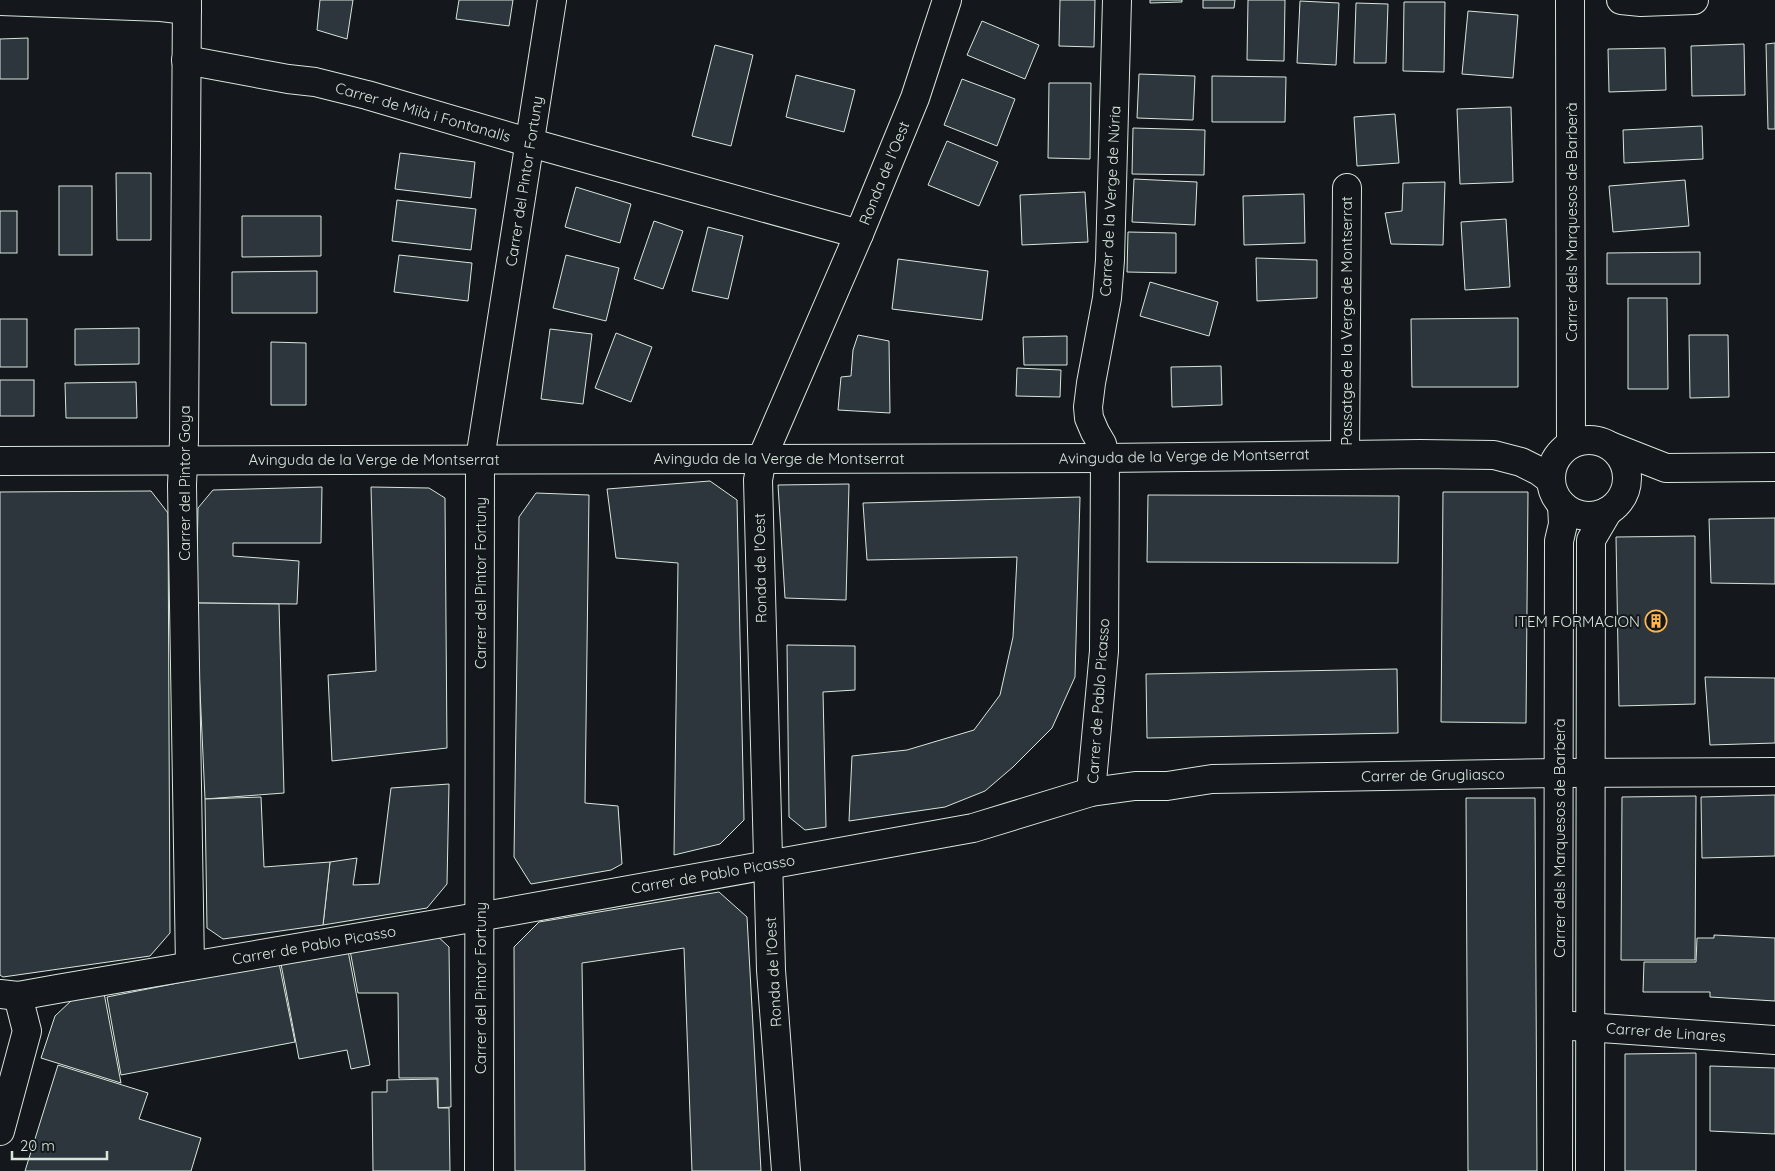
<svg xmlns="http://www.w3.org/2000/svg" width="1775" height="1171" viewBox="0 0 1775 1171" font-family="Quicksand,sans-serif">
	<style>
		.building { fill: #2c363c; stroke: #d8e6dc }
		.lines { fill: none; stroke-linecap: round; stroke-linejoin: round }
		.minor-casing { stroke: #d8e6dc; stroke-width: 30 }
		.minor { stroke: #14181c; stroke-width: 28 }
		.labels { text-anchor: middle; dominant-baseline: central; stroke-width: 4; stroke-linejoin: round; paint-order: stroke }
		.street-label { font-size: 15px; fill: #d8e6dc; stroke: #14181c }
		.poi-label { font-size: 15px; fill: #d8e6dc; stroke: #14181c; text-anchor: end }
	</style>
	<rect width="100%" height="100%" fill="#14181c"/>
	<g class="building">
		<polygon points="320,0 353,0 347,39 317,30"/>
		<polygon points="459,0 513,0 509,26 456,19"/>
		<polygon points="1060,0 1095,0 1094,47 1059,46"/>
		<polygon points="1150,0 1182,0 1182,2 1150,3"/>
		<polygon points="1203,0 1235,0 1234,8 1203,8"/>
		<polygon points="1248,0 1285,0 1284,61 1247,60"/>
		<polygon points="1300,1 1339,3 1336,65 1297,63"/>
		<polygon points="1404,2 1445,2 1444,72 1403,71"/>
		<polygon points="1356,3 1388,4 1386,63 1354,63"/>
		<polygon points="1468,11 1518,15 1513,78 1462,74"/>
		<polygon points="982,21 1039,45 1025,79 967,55"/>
		<polygon points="28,38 28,79 0,79 0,39"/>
		<polygon points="1775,43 1775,129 1768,129 1766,44"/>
		<polygon points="1744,44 1745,95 1692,96 1691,46"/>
		<polygon points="715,45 753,55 731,146 692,136"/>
		<polygon points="1665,48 1666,90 1609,92 1608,49"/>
		<polygon points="1139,74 1195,76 1193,120 1137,118"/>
		<polygon points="796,75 855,90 844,132 786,117"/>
		<polygon points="1212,76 1286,77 1285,122 1212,122"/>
		<polygon points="962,79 1015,99 997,146 944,125"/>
		<polygon points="1049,83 1091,83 1090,159 1048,158"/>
		<polygon points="1511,107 1513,182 1460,184 1457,109"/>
		<polygon points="1395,114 1399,163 1357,166 1354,117"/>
		<polygon points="1702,126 1703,159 1624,163 1623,130"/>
		<polygon points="1133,128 1205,130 1204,175 1132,174"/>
		<polygon points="947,141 998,162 979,206 928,185"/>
		<polygon points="400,153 475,162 471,198 395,189"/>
		<polygon points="116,173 151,173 151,240 117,240"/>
		<polygon points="1134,179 1197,182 1195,225 1132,222"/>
		<polygon points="1685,180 1689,226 1613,232 1609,186"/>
		<polygon points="1445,182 1443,245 1391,244 1385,213 1402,211 1403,183"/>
		<rect x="59" y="186" width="33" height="69"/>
		<polygon points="576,187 631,204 620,243 565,227"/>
		<polygon points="1085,192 1088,242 1022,245 1020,195"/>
		<polygon points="1304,194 1305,243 1244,245 1243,196"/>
		<polygon points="397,200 476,209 471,250 392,241"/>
		<rect x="0" y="211" width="17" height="42"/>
		<polygon points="242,216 321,216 321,256 242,257"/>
		<polygon points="1506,219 1510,287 1465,290 1461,222"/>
		<polygon points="654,221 683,231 663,289 634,279"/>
		<polygon points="708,227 743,236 728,299 692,291"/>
		<polygon points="1128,232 1176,233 1176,273 1127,272"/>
		<polygon points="1700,252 1700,284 1607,284 1607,253"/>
		<polygon points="399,255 472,263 468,301 394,292"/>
		<polygon points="566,255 619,268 606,321 553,308"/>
		<polygon points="1256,258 1317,260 1317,298 1257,301"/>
		<polygon points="898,259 988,271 982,320 892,309"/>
		<polygon points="317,271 317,313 232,313 232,272"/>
		<polygon points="1150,282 1218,302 1209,336 1140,316"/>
		<polygon points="1628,298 1667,298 1668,389 1628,389"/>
		<polygon points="1518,318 1518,387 1412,387 1411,319"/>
		<rect x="0" y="319" width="27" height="48"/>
		<polygon points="139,328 139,364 75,365 75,329"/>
		<polygon points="550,329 592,334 583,404 541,399"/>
		<polygon points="616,333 652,347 631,402 595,388"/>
		<polygon points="858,335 889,341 890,413 838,410 841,377 851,376 853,350"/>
		<polygon points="1689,335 1728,335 1729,397 1690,398"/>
		<polygon points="1067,336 1067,365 1024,365 1023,337"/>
		<polygon points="271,342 306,343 306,405 271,405"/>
		<polygon points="1221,366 1222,405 1172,407 1171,367"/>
		<polygon points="1017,368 1061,370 1060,397 1016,396"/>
		<rect x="0" y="380" width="34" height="36"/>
		<polygon points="136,382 137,418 66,418 65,383"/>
		<polygon points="710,481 737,500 744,820 720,844 674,855 678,563 616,558 607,489"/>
		<polygon points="849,484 846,600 785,598 778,485"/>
		<polygon points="322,487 321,543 233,543 233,556 299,561 297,604 196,603 198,508 213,490"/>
		<polygon points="371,487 429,488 445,498 447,748 332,761 328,675 376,671"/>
		<polygon points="151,491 168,513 170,933 150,956 3,977 0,975 0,492"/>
		<polygon points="1443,492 1528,492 1526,723 1441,722"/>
		<polygon points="536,493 589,495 585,803 618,806 622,864 611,870 531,884 514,857 519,517"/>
		<polygon points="1148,495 1399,496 1398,563 1147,562"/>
		<polygon points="1080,497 1075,677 1052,728 1013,767 985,791 945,807 849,821 852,756 907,750 974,730 1000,695 1013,637 1017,557 867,560 863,503"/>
		<polygon points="1775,518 1775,584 1711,583 1709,519"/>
		<polygon points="1695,536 1695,704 1619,706 1616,537"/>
		<polygon points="196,603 279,604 284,793 205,799"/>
		<polygon points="787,645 855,646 855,690 823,692 826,827 805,830 789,817"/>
		<polygon points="1397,669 1398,733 1147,738 1146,674"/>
		<polygon points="1705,677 1775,678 1775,743 1710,745"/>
		<polygon points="449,784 447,884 427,908 323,925 330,862 357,858 353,885 379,884 391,788"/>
		<polygon points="1775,795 1775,856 1702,858 1701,797"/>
		<polygon points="1696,796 1695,960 1621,960 1622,797"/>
		<polygon points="261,797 264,867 330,862 323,925 223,939 207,928 205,799"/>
		<polygon points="1466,798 1535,798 1537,1171 1468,1171"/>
		<polygon points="719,892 747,917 761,1171 692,1171 684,948 582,963 585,1171 515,1171 514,947 539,922"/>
		<polygon points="435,934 449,947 451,1107 438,1108 438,1078 399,1078 398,993 358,993 349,945"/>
		<polygon points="1714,935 1775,938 1775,1001 1710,997 1710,992 1643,992 1644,962 1696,962 1697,938 1714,938"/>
		<polygon points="348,951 370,1065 351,1069 347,1050 299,1059 281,964"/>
		<polygon points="279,963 295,1042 121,1075 107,997"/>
		<polygon points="104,993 121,1083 41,1058 55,1016 72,1000"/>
		<polygon points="1696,1053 1696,1171 1625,1171 1625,1054"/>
		<polygon points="58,1065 148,1093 139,1119 201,1138 191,1171 25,1171"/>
		<polygon points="1710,1066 1775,1068 1775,1134 1710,1131"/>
		<polygon points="437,1079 438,1108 449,1108 450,1171 373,1171 372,1092 387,1092 387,1080"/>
	</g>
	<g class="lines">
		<g class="minor-casing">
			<g id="minor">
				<polyline points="187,0 184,440 182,485 190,966"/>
				<polyline points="1570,0 1571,444"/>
				<polyline points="1621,0 1641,2 1694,0"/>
				<polyline points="0,1 161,7 187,10"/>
				<polyline points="186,60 288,79 315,82 367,95 531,143 859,234"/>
				<circle cx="1589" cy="478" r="38"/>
				<polyline points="1610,446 1666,468 1775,467"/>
				<polyline points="1345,455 1347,188"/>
				<polyline points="0,461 1105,458 1420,454 1494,455 1521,462 1539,471 1551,480"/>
				<polyline points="1091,792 1104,651 1105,458 1102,444 1095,432 1089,418 1088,407 1091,383 1107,298 1110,260 1117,0"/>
				<polyline points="0,994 18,996 57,989 501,913 973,828 1091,792 1135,786 1167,786 1212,779 1559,773 1775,772"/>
				<polyline points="1572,1026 1775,1040"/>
				<polyline points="0,1131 27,1031 18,996"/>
				<polyline points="479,1171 480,459 552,0"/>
				<polyline points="786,1171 771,970 758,480 762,458 859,234 915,98 947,0"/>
				<polyline points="1558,1171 1559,541 1563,524 1562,505"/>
				<polyline points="1590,1171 1591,540 1608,511"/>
			</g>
		</g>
		<use href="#minor" class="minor"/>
	</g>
	<defs>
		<g id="building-ring" transform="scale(1.125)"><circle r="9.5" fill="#14181c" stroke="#ffb74d" stroke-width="1.5"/><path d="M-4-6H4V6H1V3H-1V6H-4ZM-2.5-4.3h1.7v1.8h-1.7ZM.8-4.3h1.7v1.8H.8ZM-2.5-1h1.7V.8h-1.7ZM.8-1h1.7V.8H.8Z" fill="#ffb74d"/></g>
	</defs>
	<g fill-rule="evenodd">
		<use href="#building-ring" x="1656" y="621"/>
	</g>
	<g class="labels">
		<g class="street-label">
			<text transform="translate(423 112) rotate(16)">Carrer de Milà i Fontanalls</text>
			<text transform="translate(884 173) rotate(-68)">Ronda de l'Oest</text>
			<text transform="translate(524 181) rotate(-81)">Carrer del Pintor Fortuny</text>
			<text transform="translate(1110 201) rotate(-87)">Carrer de la Verge de Núria</text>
			<text transform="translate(1571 222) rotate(-90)">Carrer dels Marquesos de Barberà</text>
			<text transform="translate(1346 321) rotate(-90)">Passatge de la Verge de Montserrat</text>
			<text transform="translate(1184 456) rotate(-1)">Avinguda de la Verge de Montserrat</text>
			<text x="779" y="458">Avinguda de la Verge de Montserrat</text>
			<text x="374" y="459">Avinguda de la Verge de Montserrat</text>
			<text transform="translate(184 483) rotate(-90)">Carrer del Pintor Goya</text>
			<text transform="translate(760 568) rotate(-91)">Ronda de l'Oest</text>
			<text transform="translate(480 583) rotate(-90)">Carrer del Pintor Fortuny</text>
			<text transform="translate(1098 701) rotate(-86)">Carrer de Pablo Picasso</text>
			<text transform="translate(1433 775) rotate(-1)">Carrer de Grugliasco</text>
			<text transform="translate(1559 838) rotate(-90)">Carrer dels Marquesos de Barberà</text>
			<text transform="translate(713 874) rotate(-10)">Carrer de Pablo Picasso</text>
			<text transform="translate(314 945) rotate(-10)">Carrer de Pablo Picasso</text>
			<text transform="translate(773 972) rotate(-93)">Ronda de l'Oest</text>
			<text transform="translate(480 988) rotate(-90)">Carrer del Pintor Fortuny</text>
			<text transform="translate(1666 1032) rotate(4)">Carrer de Linares</text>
		</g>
		<g class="poi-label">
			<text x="1640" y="621">ITEM FORMACION</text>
		</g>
	</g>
	<path d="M12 1151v8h95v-8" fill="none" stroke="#d8e6dc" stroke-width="2.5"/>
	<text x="20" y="1151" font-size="15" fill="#d8e6dc" stroke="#14181c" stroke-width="4" paint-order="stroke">20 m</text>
</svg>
